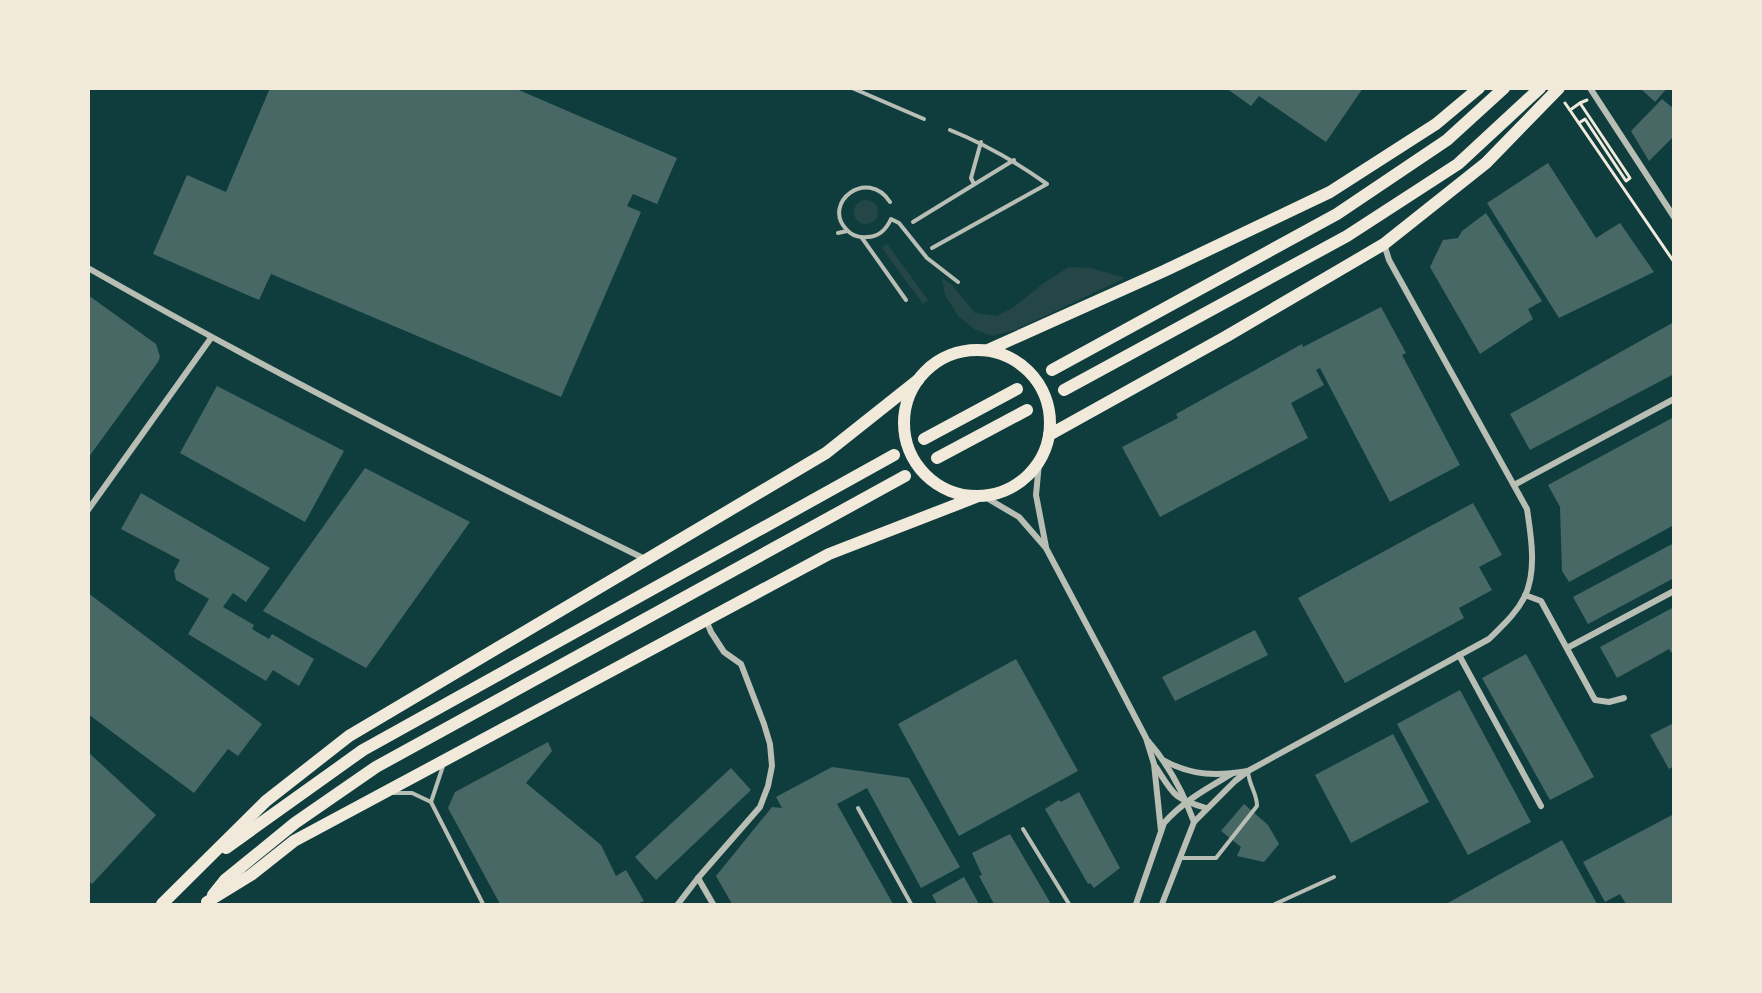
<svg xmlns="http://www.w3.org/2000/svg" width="1762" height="993" viewBox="0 0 1762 993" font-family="'Fira Sans Condensed',sans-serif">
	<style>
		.green { fill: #244646 }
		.building { fill: #486865 }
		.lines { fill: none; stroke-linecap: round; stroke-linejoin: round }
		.path { stroke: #f1e9da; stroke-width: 3 }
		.service { stroke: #b8beb3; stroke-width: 4 }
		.minor { stroke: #b8beb3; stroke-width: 6 }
		.trunk { stroke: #f1e9da; stroke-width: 12 }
	</style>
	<rect width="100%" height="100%" fill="#0f3d3e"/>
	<g class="green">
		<circle cx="866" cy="212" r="12"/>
		<polygon points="887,244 928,300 923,304 882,248"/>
		<polygon points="1069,267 1091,268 1125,278 1015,330 992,336 974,329 959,317 945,295 942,278 952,285 975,313 997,316 1014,307 1045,282"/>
	</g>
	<g class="building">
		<polygon points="270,88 514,88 677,158 657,204 633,194 627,206 641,212 561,397 271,274 259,300 153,254 187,175 226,192"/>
		<polygon points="1226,88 1363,88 1326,142 1259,96 1251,106"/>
		<polygon points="1640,88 1667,88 1655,102"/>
		<polygon points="1662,99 1674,109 1674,136 1649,161 1631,131"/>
		<polygon points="1548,163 1596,238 1620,223 1654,272 1559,318 1487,203"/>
		<polygon points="1486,213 1542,301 1528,309 1533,319 1480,354 1430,267 1443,240 1458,238 1462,231"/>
		<polygon points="88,295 156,344 160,357 158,362 88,458"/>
		<polygon points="1381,307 1406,353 1402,355 1460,465 1390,502 1320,368 1316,370 1324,385 1291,403 1308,438 1160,517 1122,447 1178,418 1176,414 1302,344 1303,347"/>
		<polygon points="1674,322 1674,374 1530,450 1510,414"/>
		<polygon points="217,386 344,451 305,522 180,453"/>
		<polygon points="1674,417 1674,525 1569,582 1562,571 1560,507 1548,485"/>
		<polygon points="365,468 470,522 366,668 263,611"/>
		<polygon points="141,493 270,568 246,602 233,593 223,607 254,625 252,629 269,639 272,634 314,659 299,686 273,670 266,681 188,634 209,599 176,580 174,571 180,560 121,529"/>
		<polygon points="1473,503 1502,555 1479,567 1492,590 1459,608 1464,618 1345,683 1298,598"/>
		<polygon points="1674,543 1674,578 1588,624 1573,597"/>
		<polygon points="88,593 262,724 238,756 228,749 194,793 88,714"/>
		<polygon points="1674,607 1674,656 1669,649 1617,678 1600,647"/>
		<polygon points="1255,630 1268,655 1175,701 1162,677"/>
		<polygon points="1526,654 1594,777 1550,800 1482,678"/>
		<polygon points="1016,659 1078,771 959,836 898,724"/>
		<polygon points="1460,690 1531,822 1468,855 1397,724"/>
		<polygon points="1674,723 1674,766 1669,769 1650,735"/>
		<polygon points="1393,734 1429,802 1351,843 1315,775"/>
		<polygon points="548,742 552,751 526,783 601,845 616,876 626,870 644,901 637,904 500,904 448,808 455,792"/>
		<polygon points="88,752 156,815 92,884 88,880"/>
		<polygon points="832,767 909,778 960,867 921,888 867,788 837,804 893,904 732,904 716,876 772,807 782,808 776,797"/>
		<polygon points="731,768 751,790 656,880 635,857"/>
		<polygon points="1079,792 1120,868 1094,888 1090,883 1088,884 1045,809 1059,800 1061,802"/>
		<polygon points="1244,804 1268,825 1279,844 1264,862 1237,856 1241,847 1221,831"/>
		<polygon points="1674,814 1674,904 1626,904 1620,894 1605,902 1583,862"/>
		<polygon points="1010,834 1051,904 994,904 979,876 982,875 972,853"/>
		<polygon points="1562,840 1597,904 1446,904"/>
		<polygon points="964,877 979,904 937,904 932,895"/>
	</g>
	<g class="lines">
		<g class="path">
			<polyline points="1565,103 1674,262"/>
			<polyline points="1570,110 1580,103"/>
			<polyline points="1579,123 1585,119 1626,181 1630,178 1580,103 1587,100"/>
		</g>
		<g class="service">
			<polyline points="852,88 924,119"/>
			<polyline points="974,184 971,178 981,142"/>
			<path d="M890 202C867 167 822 203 846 229 851 235 858 238 867 237 879 237 886 230 891 219L899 223 927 258 958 282"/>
			<polyline points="913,222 1014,160"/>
			<polyline points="838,233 847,231"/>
			<polyline points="862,238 906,300"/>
			<path d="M932 248 1047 184C1016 162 985 144 950 130"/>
			<polyline points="393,793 412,793 431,802 483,904"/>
			<polyline points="431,802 443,766"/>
			<polyline points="858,808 911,904"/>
			<polyline points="1023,829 1069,904"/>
			<path d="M1180 858H1216L1257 806C1257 793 1249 786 1248 771"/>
			<polyline points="1275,904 1334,877"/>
		</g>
		<g class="minor">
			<polyline points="1590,88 1674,217"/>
			<path d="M88 268C270 372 457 467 645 559"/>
			<polyline points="1039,463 1036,495 1046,547"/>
			<polyline points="1514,485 1674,399"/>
			<polyline points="985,497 1019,517 1046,548 1108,665 1146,738 1154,764 1161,831"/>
			<polyline points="88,510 211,338"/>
			<polyline points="1525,595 1541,601 1595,700 1609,702 1624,698"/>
			<polyline points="1567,648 1674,591"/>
			<polyline points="1459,655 1541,806"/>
			<path d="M1148 741C1169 765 1183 792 1194 822"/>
			<path d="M1165 761C1192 776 1218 776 1248 771"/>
			<path d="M1156 767C1174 795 1173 798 1206 808"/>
			<polyline points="698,878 713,904"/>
			<polyline points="678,904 698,878 760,807 768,786 772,766 770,744 764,724 741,664 724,652 711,632 706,620"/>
			<path d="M1136 904 1164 823C1183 801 1208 788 1233 773"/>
			<path d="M1162 904 1194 822 1235 781 1248 771 1489 639C1502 626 1516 614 1525 596 1537 570 1531 536 1527 509L1389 260 1384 244"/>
		</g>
		<g class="trunk">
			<polyline points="988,350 1164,271 1330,192 1436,124 1479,88"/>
			<circle cx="977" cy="423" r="73"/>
			<polyline points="1052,370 1337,214 1447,140 1504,88"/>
			<polyline points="1064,390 1347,236 1458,164 1540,88"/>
			<polyline points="1049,435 1227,336 1384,244 1486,163 1559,88"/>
			<polyline points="924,439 1017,389"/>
			<polyline points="937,458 1027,410"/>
			<polyline points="226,848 363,750 894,455"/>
			<polyline points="213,895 225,880 295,823 376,767 905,476"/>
			<polyline points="207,902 251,875 294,841 829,554 976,497"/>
			<polyline points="162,904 266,801 349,736 826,453 918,380"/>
		</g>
	</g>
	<rect width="1762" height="993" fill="none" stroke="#f1e9da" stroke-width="180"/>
</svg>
